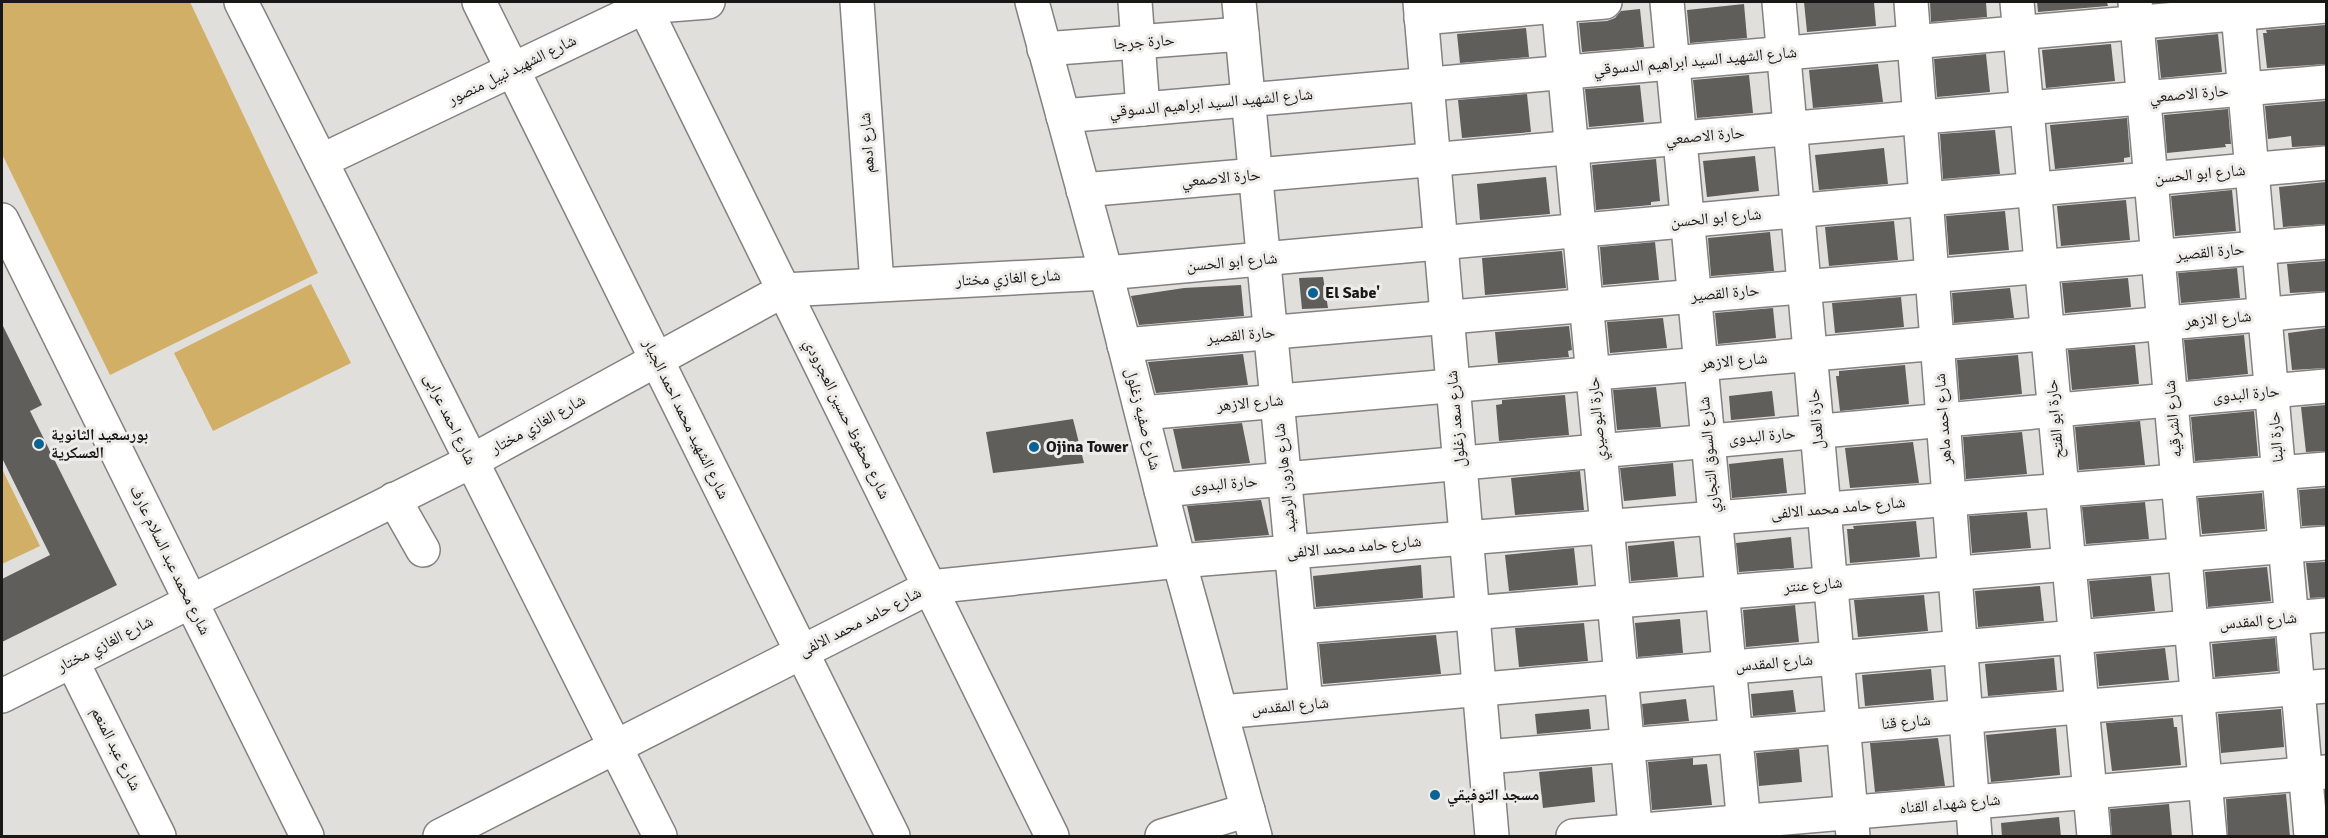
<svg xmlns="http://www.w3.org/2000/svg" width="2328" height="838" viewBox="0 0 2328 838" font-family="Signika,'Noto Naskh Arabic',sans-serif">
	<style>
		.green { fill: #d2af66 }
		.building { fill: #5f5e5b }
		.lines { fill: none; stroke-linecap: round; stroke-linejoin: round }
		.minor-casing { stroke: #848280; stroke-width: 36 }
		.major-casing { stroke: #848280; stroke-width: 36 }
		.minor { stroke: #fff; stroke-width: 33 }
		.major { stroke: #fff; stroke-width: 33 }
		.poi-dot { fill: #0b6394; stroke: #eeece9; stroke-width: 2 }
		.labels { text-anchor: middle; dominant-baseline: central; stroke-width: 6; stroke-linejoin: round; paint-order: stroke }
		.street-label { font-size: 16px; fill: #181817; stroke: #eeece9 }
		.poi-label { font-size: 16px; font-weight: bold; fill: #181817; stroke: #eeece9; text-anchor: start }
	</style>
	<rect width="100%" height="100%" fill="#e0dfdc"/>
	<g class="green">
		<polygon points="2,2 190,2 318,273 110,375 2,154"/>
		<polygon points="311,284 351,363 213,431 174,353"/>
		<polygon points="2,469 40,546 2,564"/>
	</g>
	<g class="building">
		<polygon points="1804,2 1874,2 1876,26 1807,32"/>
		<polygon points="1930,2 1986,2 1987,17 1931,22"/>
		<polygon points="2037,2 2107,2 2108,6 2038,12"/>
		<polygon points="1744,4 1747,38 1690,43 1687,10"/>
		<polygon points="1640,9 1644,47 1582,52 1579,23 1607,21 1615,18 1621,11"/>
		<polygon points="2326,25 2326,64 2267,68 2263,33 2267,33 2266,30"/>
		<polygon points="1526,28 1529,57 1460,63 1457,34"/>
		<polygon points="2218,34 2222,72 2161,78 2157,40"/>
		<polygon points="2111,44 2115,81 2046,88 2042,50"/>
		<polygon points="1986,54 1990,92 1937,97 1934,59"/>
		<polygon points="1878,64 1883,102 1813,108 1809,70"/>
		<polygon points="1749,75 1753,113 1697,118 1693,80"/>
		<polygon points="1640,85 1644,122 1589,127 1585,89"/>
		<polygon points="1527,94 1531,132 1462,138 1458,100"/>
		<polygon points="2326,101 2326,145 2292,147 2291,136 2268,139 2265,106"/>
		<polygon points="2228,109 2231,144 2225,144 2226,147 2167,153 2164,115"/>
		<polygon points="2127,118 2130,157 2124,158 2124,162 2055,169 2050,125"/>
		<polygon points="1995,130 2000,174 1943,179 1940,134"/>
		<polygon points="1884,148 1888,184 1819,190 1815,155"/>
		<polygon points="1755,156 1759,191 1707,197 1703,161"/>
		<polygon points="1656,159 1660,201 1651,202 1651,205 1596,210 1592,165"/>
		<polygon points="1546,177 1550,214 1480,220 1477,184"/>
		<polygon points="2326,182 2326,224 2283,227 2279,187"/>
		<polygon points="2232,190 2236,231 2175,236 2171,196"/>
		<polygon points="2126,200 2130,240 2061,246 2057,206"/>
		<polygon points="2005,211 2009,250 1949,255 1946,216"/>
		<polygon points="1894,221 1898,260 1829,266 1825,227"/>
		<polygon points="1770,232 1774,271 1711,276 1708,238"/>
		<polygon points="1655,242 1659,280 1603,285 1600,247"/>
		<polygon points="1562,251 1566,288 1485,295 1482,258"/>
		<polygon points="2326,261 2326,291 2290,293 2287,264"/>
		<polygon points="2237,268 2240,298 2181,303 2178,273"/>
		<polygon points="1323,277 1328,308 1302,309 1299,278"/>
		<polygon points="2128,278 2131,307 2065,313 2062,283"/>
		<polygon points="1241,285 1244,316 1139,325 1131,296 1184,288"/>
		<polygon points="2010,288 2014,318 1954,323 1952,293"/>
		<polygon points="1901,297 1904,327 1835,333 1832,303"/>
		<polygon points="1773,308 1776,338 1718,344 1715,313"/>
		<polygon points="1663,318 1667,348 1610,353 1607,322"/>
		<polygon points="2,324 42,405 30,411 117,585 2,642 2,579 50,555 2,458"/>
		<polygon points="1569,326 1572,350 1568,351 1569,357 1498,363 1495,332"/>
		<polygon points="2326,328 2326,368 2292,370 2288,333"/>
		<polygon points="2244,335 2248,374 2188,380 2184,340"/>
		<polygon points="2135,345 2139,384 2072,390 2068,350"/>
		<polygon points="1243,354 1248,385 1156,393 1148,362"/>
		<polygon points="2018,355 2022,394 1960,400 1957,360"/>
		<polygon points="1905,365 1909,404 1840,411 1836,376 1839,376 1839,371"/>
		<polygon points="1656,387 1661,427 1617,430 1613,390"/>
		<polygon points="1772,391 1775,416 1731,420 1729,396"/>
		<polygon points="1565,395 1569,435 1499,441 1496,405 1502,404 1502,400"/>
		<polygon points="2326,405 2326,451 2306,452 2301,407"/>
		<polygon points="2254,411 2258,456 2195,461 2191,417"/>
		<polygon points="1073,419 1084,463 993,473 986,432"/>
		<polygon points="2140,421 2145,465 2079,470 2075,427"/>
		<polygon points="1242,423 1250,463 1182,469 1173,429"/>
		<polygon points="2022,432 2027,474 1966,479 1963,437"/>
		<polygon points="1913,442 1919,483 1850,488 1845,448"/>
		<polygon points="1783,458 1787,493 1732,498 1729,464"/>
		<polygon points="1673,463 1676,496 1624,501 1620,468"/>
		<polygon points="1580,471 1584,510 1515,515 1511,478"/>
		<polygon points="2326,488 2326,525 2302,526 2299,490"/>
		<polygon points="2262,493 2265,529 2202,534 2198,498"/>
		<polygon points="1261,500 1269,535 1195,541 1187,506"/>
		<polygon points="2145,502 2149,539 2086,544 2082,507"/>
		<polygon points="2027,512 2031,548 1972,553 1969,516"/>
		<polygon points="1916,521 1920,557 1850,563 1847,529 1854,529 1853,526"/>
		<polygon points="1791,537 1794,568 1739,572 1736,543"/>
		<polygon points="1674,541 1678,577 1631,581 1628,546"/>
		<polygon points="1574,548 1578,585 1509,591 1505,555"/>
		<polygon points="2326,562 2326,597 2310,598 2306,563"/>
		<polygon points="1421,565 1423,598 1316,607 1313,576"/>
		<polygon points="2267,567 2271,601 2208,607 2205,572"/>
		<polygon points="2151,576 2155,611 2093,617 2089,581"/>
		<polygon points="2040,586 2044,621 1978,627 1975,591"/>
		<polygon points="1924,595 1928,631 1858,637 1854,600"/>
		<polygon points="1795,605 1799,642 1746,647 1743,610"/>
		<polygon points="1680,619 1683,653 1638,657 1635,623"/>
		<polygon points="1584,623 1588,661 1519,667 1515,628"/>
		<polygon points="1436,635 1441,674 1323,684 1319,644"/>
		<polygon points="2275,638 2278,671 2215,677 2212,644"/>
		<polygon points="2165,648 2169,680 2099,686 2096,654"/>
		<polygon points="2054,658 2057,690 1988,696 1985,664"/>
		<polygon points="1931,669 1934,700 1865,706 1862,675"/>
		<polygon points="1793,690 1796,712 1753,716 1751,694"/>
		<polygon points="1686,699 1689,721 1644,725 1642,704"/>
		<polygon points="1589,709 1591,729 1537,734 1535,714"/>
		<polygon points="2281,709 2284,747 2221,753 2218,714"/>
		<polygon points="2173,718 2174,727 2177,727 2181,765 2112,771 2106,723"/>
		<polygon points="2056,728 2060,775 1991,782 1986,735"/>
		<polygon points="1938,738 1945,786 1875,792 1870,743"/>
		<polygon points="1799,749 1802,782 1759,786 1756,753"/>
		<polygon points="1693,758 1693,765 1707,764 1712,805 1652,810 1648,762"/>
		<polygon points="1592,767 1595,802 1543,808 1539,772"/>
		<polygon points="2286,794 2290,837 2228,837 2226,799"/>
		<polygon points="2169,804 2172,837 2112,837 2110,809"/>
		<polygon points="2059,817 2061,837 2002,837 2001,823"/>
	</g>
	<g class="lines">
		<g class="minor-casing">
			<g id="minor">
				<polyline points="479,2 893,836"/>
				<polyline points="642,2 1052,836"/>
				<polyline points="857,2 877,284"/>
				<polyline points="1032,2 1106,273 1179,561 1255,836"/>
				<polyline points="1135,2 1143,109"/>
				<polyline points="1239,2 1306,704"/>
				<polyline points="1558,2 1636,836"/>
				<polyline points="1667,2 1745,836"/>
				<polyline points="1779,2 1853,836"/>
				<polyline points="1911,2 1975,836"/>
				<polyline points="2017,2 2094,836"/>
				<polyline points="2135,2 2210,836"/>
				<polyline points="2237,2 2311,836"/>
				<polyline points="1421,18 1605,2"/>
				<polyline points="1044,49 1242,34"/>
				<polyline points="1063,116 2326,6"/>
				<polyline points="321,161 644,7 708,2"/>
				<polyline points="1083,190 2326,82"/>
				<polyline points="2,220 307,836"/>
				<polyline points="1124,345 2326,242"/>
				<polyline points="1142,413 2326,309"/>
				<polyline points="1161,490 2326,386"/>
				<polyline points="394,499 423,550"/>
				<polyline points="1299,627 2326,543"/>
				<polyline points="72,661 159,836"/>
				<polyline points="2,696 470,462 784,290 1106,273 2326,163"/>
				<polyline points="1221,712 2326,615"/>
				<polyline points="1486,757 2326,686"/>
				<polyline points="440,836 930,587 1179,561 2326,469"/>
				<polyline points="1162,836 1248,810"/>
				<polyline points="1573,836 2326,772"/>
			</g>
		</g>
		<g class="major-casing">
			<g id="major">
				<polyline points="241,2 660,836"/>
				<polyline points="1420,2 1492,836"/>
			</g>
		</g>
		<use href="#minor" class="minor"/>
		<use href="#major" class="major"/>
	</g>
	<g class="poi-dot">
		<circle cx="1313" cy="293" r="6"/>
		<circle cx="39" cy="444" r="6"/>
		<circle cx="1034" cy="447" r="6"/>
		<circle cx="1435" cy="795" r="6"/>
	</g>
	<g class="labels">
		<g class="street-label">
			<text transform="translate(1144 42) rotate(-4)">حارة جرجا</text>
			<text transform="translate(1695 61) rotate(-5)">شارع الشهيد السيد ابراهيم الدسوقي</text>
			<text transform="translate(512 70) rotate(-26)">شارع الشهيد نبيل منصور</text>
			<text transform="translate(2189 94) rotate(-5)">حارة الاصمعي</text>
			<text transform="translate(1211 103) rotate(-5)">شارع الشهيد السيد ابراهيم الدسوقي</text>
			<text transform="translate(1705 136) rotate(-5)">حارة الاصمعي</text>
			<text transform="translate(867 143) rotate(-94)">شارع ادهم</text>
			<text transform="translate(2200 174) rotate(-5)">شارع ابو الحسن</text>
			<text transform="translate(1221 178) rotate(-5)">حارة الاصمعي</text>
			<text transform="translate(1716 218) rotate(-5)">شارع ابو الحسن</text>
			<text transform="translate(2210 252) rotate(-5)">حارة القصير</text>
			<text transform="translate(1232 262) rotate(-5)">شارع ابو الحسن</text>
			<text transform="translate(1008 278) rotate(-3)">شارع الغازي مختار</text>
			<text transform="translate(1725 293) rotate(-5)">حارة القصير</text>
			<text transform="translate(2218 319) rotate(-5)">شارع الازهر</text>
			<text transform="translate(1241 335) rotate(-5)">حارة القصير</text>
			<text transform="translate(1734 361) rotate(-5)">شارع الازهر</text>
			<text transform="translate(2246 394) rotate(-5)">حارة البدوى</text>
			<text transform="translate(1250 403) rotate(-5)">شارع الازهر</text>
			<text transform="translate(450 419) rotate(64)">شارع احمد عرابى</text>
			<text transform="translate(686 419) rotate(64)">شارع الشهيد محمد احمد الجيار</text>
			<text transform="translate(847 419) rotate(64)">شارع محفوظ حسين العجرودي</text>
			<text transform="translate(1143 419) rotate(76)">شارع صفيه زغلول</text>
			<text transform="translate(1456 419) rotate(-95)">شارع سعد زغلول</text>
			<text transform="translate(1597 419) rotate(-95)">حارة البوصيري</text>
			<text transform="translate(1816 419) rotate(-95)">حارة العدل</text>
			<text transform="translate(1943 419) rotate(-94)">شارع احمد ماهر</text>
			<text transform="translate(2055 419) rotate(-95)">حارة ابو الفتح</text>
			<text transform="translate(2173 419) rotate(-95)">شارع الشرقيه</text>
			<text transform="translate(538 424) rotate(-29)">شارع الغازي مختار</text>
			<text transform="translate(1762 436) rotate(-5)">حارة البدوى</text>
			<text transform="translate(2276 437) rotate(-95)">حارة البنا</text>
			<text transform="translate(1709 455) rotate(-95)">شارع السوق التجاري</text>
			<text transform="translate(1285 478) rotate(-96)">شارع هارون الرشيد</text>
			<text transform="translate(1224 484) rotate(-5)">حارة البدوى</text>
			<text transform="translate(1838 508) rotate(-5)">شارع حامد محمد الالفى</text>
			<text transform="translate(1354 547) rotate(-5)">شارع حامد محمد الالفى</text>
			<text transform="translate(170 560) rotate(64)">شارع محمد عبد السلام عارف</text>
			<text transform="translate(1813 585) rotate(-5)">شارع عنتر</text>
			<text transform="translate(2258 621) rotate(-5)">شارع المقدس</text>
			<text transform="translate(860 622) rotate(-27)">شارع حامد محمد الالفى</text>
			<text transform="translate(105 644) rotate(-27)">شارع الغازي مختار</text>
			<text transform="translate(1774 663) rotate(-5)">شارع المقدس</text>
			<text transform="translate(1290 706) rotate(-5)">شارع المقدس</text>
			<text transform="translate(1906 722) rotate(-5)">شارع قنا</text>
			<text transform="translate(116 749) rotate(63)">شارع عبد المنعم</text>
			<text transform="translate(1950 804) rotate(-5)">شارع شهداء القناه</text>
		</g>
		<g class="poi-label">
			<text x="1325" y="293">El Sabe'</text>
			<text x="51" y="435">بورسعيد الثانوية<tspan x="51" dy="18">العسكرية</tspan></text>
			<text x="1046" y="447">Ojina Tower</text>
			<text x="1447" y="795">مسجد التوفيقي</text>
		</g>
	</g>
	<rect width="2328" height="838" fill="none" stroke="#181817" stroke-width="6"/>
</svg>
